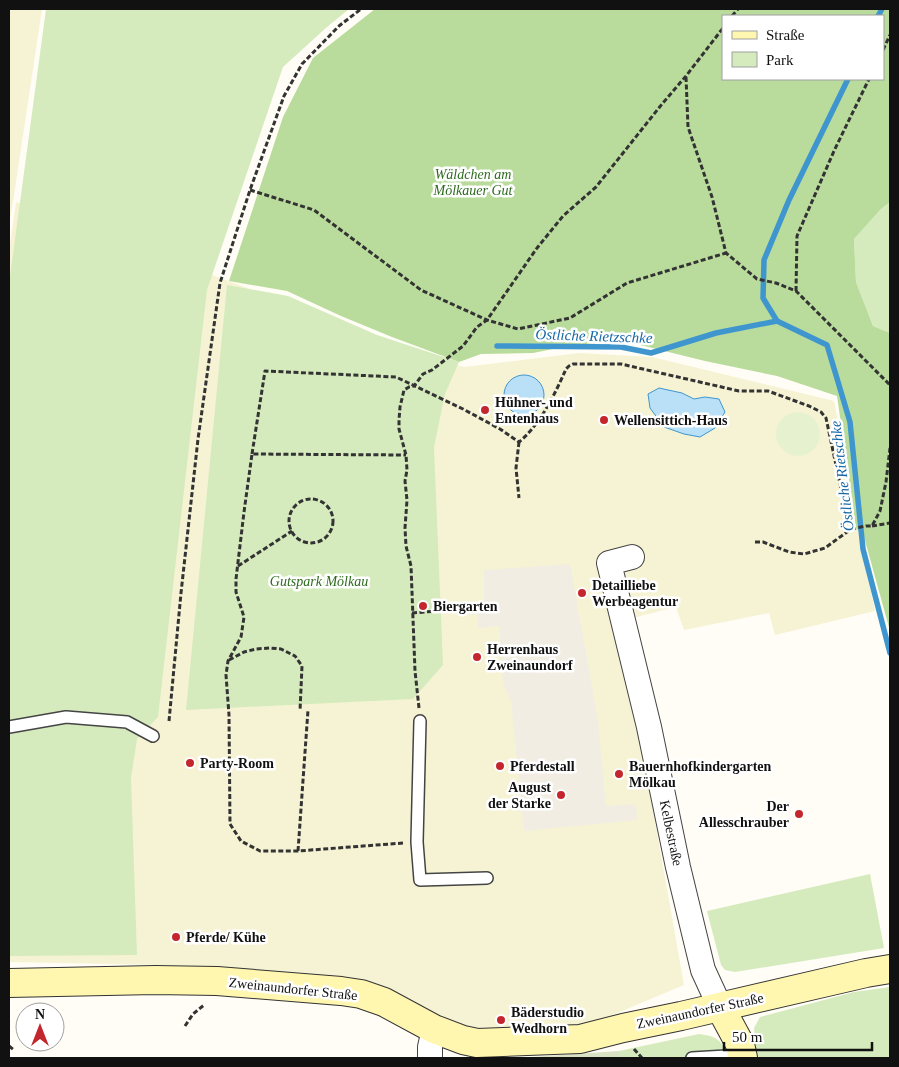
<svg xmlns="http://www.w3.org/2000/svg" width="899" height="1067" viewBox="0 0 899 1067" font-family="Georgia,serif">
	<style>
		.farmland { fill: #f6f3d4 }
		.green { fill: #d5ebbd }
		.forest { fill: #b9dc9c; fill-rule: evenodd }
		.cemetery { fill: #d9e3c4 }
		.pitch { fill: #e6f2cf }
		.plaza { fill: #f1ede2 }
		.water { fill: #b9e0f7; stroke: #3f96cf }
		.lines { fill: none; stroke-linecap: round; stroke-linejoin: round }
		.stream { stroke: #3f96cf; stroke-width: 5.5 }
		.lane-casing { stroke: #444; stroke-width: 14 }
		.street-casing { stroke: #444; stroke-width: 26 }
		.secondary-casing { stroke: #333; stroke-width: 30 }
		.path { stroke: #333; stroke-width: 3; stroke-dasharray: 5 2.5; stroke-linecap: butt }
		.lane { stroke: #fff; stroke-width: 11 }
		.street { stroke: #fff; stroke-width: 24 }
		.secondary { stroke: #fff6b0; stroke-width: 28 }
		.poi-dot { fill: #c4262e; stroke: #fff; stroke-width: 2 }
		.labels { text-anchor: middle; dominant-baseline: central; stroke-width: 5; stroke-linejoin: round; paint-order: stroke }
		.park-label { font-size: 14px; font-style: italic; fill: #2f6b1f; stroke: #fff }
		.poi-label { font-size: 14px; font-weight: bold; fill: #111; stroke: #fff; text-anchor: start }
		.street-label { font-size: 14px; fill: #111; stroke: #fff }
		.water-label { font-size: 15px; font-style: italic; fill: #1768a6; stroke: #fff }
	</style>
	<rect width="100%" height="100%" fill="#fffdf5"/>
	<g class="farmland">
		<polygon points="9,9 42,9 13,202 9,223"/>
		<polygon points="16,202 298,307 382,343 464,367 579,353 652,357 834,401 875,611 775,635 769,613 684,630 676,607 613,623 637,719 684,985 596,1022 566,1030 473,1030 343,981 162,965 9,962 9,251"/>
	</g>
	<g class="green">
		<polygon points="46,9 349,9 327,27 283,67 207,290 158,717 137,739 131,778 137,955 9,956 9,284"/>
		<polygon points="890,202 890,333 873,326 856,282 854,239 881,209"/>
		<polygon points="227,285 288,296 377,335 459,362 445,394 434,447 443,665 413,699 186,710"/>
		<polygon points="870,874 884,948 735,972 725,970 721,965 707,911"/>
		<polygon points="890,987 890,1058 757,1058 754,1028 760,1017 854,992"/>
		<path d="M699 1034C717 1036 723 1041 728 1058H619V1051Z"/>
	</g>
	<path class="forest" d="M375 9H890V202L881 209 854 239 856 282 873 326 890 333V631L864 537 856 528 837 396 777 376 705 361 624 341 573 345 533 353 481 354 459 362 392 337 341 316 287 291 229 281 283 117 313 58ZM723 16H883V79H723Z"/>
	<polygon class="cemetery" points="619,1051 619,1058 517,1058"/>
	<circle class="pitch" cx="798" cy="434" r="22"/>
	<polygon class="plaza" points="570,564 598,720 606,806 636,804 637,820 524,831 511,702 503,683 499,626 478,628 477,614 463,615 462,603 484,602 484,570"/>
	<g class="water">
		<circle cx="524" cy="395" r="20"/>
		<polygon points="659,388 682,393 694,399 705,397 719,399 725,412 715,428 700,437 684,434 664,427 650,408 648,394"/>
	</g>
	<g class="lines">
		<g class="stream">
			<polyline points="878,16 882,9"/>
			<polyline points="848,79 789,200 764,260 763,298 777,321 827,345 850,422 863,549 890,653"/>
			<polyline points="497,346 621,347 651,353 716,333 777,321"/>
		</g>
		<g class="lane-casing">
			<g id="lane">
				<polyline points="420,721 417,842 420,880 487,878"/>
				<polyline points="9,727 66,717 127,722 153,736"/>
				<polyline points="692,1058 743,1055"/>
			</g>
		</g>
		<g class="street-casing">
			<g id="street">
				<polyline points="632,557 609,563 649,727 678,867 703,970 720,1007"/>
				<polyline points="430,1058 430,1047 434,1029"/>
			</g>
		</g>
		<g class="secondary-casing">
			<g id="secondary">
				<polyline points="9,983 155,980 217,981 341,991 361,994 384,1002 434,1029 463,1040 477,1043 580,1039 623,1028 681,1016 866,973 890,969"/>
				<polyline points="720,1007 740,1044 743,1058"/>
			</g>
		</g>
		<g class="path">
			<polyline points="732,16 738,9"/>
			<polyline points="883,50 890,35"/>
			<polyline points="686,77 688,127 712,197 726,253 757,279 776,283 796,291 890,385"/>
			<polyline points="250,190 314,210 421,290 487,320 518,329 570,318 627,283 726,253"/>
			<polyline points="796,291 797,236 834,151 869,79"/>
			<polyline points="519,442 516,468 519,498"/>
			<path d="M252 454 265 371 396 377 463 409 500 429 519 442C540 425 555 394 566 369L569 366 573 364H621L739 391H768L809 406 821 412 826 418 849 526"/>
			<circle cx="311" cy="521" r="22"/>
			<polyline points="872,526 890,523"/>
			<polyline points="755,542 763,542 789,552 804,554 825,548 851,529 866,526 872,526 880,511 886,482 890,448"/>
			<polyline points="238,566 292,531"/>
			<polyline points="412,613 463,609"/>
			<polyline points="229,660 244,652 256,649 270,648 281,649 295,656 302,666 300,711"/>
			<polyline points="419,708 415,671 411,566 406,546 405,528 407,500 405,481 407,470 406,455 399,429 399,420 400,407 404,390 409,387 414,386 423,374 432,370 463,346 477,327 487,320 537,248 563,216 596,187 662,104 686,76 723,28"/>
			<polyline points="169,721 181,593 198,439 220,283 250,190 284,96 302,64 339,26 361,9"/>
			<polyline points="403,843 298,851 260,851 241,841 230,824 229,715 226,675 228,661 241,637 244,617 236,592 236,579 244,512 252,454 406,455"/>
			<polyline points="298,851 308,710"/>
			<polyline points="185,1026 193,1014 204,1005"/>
			<polyline points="9,1046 14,1050"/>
			<polyline points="634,1049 642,1058"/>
		</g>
		<use href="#lane" class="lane"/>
		<use href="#street" class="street"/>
		<use href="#secondary" class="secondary"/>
	</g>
	<g class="poi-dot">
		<circle cx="485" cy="410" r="5"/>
		<circle cx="604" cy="420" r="5"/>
		<circle cx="582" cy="593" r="5"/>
		<circle cx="423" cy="606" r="5"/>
		<circle cx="477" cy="657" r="5"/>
		<circle cx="190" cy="763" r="5"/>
		<circle cx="500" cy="766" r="5"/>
		<circle cx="619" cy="774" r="5"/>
		<circle cx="561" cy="795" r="5"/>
		<circle cx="799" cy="814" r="5"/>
		<circle cx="176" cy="937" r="5"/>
		<circle cx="501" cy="1020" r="5"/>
	</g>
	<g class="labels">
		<g class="park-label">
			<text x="473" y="174">Wäldchen am<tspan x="473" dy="16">Mölkauer Gut</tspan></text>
			<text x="319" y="581">Gutspark Mölkau</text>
		</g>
		<g class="poi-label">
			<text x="495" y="402">Hühner- und<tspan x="495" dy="16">Entenhaus</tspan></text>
			<text x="614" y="420">Wellensittich-Haus</text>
			<text x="592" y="585">Detailliebe<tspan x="592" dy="16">Werbeagentur</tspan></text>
			<text x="433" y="606">Biergarten</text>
			<text x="487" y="649">Herrenhaus<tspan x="487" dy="16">Zweinaundorf</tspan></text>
			<text x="200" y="763">Party-Room</text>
			<text x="510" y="766">Pferdestall</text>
			<text x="629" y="766">Bauernhofkindergarten<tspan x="629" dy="16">Mölkau</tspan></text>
			<text x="551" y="787" text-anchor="end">August<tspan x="551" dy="16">der Starke</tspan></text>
			<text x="789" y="806" text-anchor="end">Der<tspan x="789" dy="16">Allesschrauber</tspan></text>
			<text x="186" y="937">Pferde/ Kühe</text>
			<text x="511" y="1012">Bäderstudio<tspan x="511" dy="16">Wedhorn</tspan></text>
		</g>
		<g class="street-label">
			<text transform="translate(671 833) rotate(78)">Kelbestraße</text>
			<text transform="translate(293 989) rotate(6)">Zweinaundorfer Straße</text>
			<text transform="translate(700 1011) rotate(-12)">Zweinaundorfer Straße</text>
		</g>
		<g class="water-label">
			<text transform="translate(594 336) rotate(2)">Östliche Rietzschke</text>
			<text transform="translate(842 476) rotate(-97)">Östliche Rietschke</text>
		</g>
	</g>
	<rect width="899" height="1067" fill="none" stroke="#111111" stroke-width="20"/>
	<rect x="722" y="15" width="162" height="65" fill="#ffffff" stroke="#a0a0a0"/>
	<rect x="732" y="31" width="25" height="8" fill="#fff6b0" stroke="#a0a0a0"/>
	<text x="766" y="40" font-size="15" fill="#111111">Straße</text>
	<rect x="732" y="52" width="25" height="15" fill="#d5ebbd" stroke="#a0a0a0"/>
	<text x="766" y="65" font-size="15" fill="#111111">Park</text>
	<g transform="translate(40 1027)"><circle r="24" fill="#ffffff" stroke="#a0a0a0"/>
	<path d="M0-4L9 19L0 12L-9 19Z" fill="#c4262e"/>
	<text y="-8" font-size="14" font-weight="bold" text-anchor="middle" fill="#111111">N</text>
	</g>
	<path d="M724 1042v8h148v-8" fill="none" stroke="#111111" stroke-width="2.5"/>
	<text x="732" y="1042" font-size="15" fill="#111111" stroke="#ffffff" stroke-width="4" paint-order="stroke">50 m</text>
</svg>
